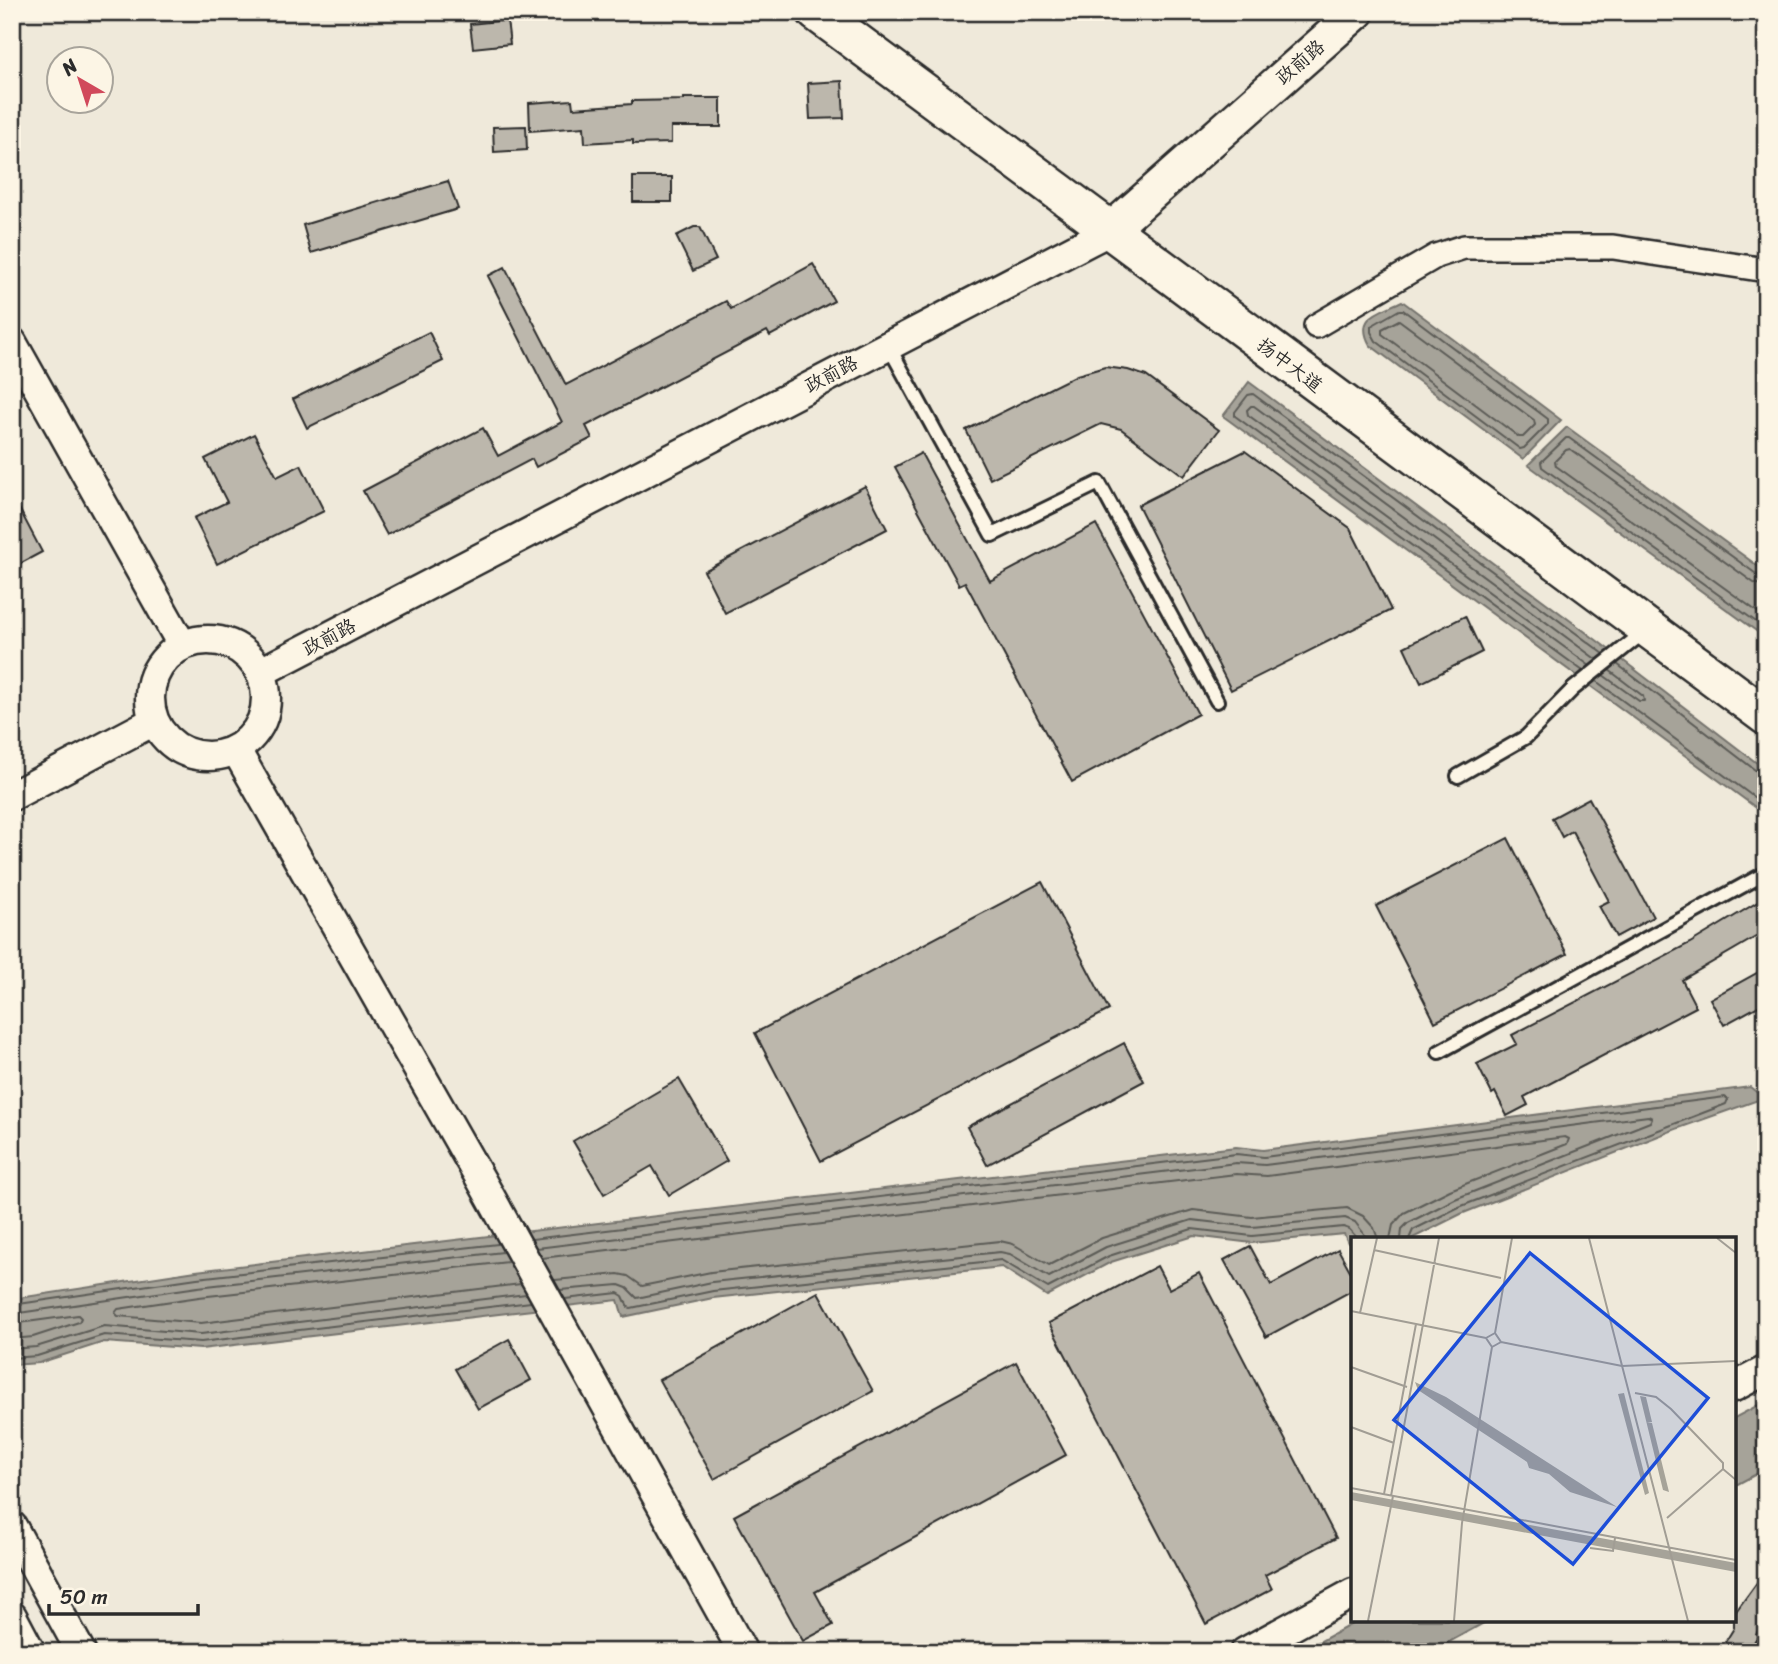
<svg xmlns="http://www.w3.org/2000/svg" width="1778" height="1664" viewBox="0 0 1778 1664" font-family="Sriracha,'LXGW WenKai TC',sans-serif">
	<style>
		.water { fill: #a6a399; stroke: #75736d; stroke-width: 2 }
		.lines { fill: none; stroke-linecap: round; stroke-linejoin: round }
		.shore { stroke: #5c5b57; stroke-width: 2 }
		.building { fill: #bcb7ac; stroke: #2b2b2b; stroke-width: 2 }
		.service-casing { stroke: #2b2b2b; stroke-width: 18 }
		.minor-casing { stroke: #2b2b2b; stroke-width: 28 }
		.tertiary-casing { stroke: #2b2b2b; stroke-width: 33 }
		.secondary-casing { stroke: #2b2b2b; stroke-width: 38 }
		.primary-casing { stroke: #2b2b2b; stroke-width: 42 }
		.service { stroke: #fcf5e5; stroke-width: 12 }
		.minor { stroke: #fcf5e5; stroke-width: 23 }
		.tertiary { stroke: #fcf5e5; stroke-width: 28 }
		.secondary { stroke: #fcf5e5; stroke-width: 33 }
		.primary { stroke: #fcf5e5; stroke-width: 37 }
		.labels { text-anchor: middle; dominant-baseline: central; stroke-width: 5; stroke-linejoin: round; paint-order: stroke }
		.street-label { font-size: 19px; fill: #2b2b2b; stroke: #fcf5e5 }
		.inset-road { fill: none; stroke: #a19d94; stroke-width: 2 }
		.view { fill: #1d4ed8; fill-opacity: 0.15; stroke: #1d4ed8; stroke-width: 3.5 }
		.inset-edge { fill: none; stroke: #2b2b2b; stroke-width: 3.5 }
	</style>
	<rect width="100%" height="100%" fill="#efe9da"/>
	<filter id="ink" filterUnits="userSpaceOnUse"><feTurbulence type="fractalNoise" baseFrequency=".0143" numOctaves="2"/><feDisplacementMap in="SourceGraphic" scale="14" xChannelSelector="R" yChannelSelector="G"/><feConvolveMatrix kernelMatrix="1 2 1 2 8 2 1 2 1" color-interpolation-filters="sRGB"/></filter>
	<g filter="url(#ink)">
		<g class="water">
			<path d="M1402 301 1561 420 1523 459 1370 345C1354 316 1380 312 1402 301Z"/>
			<polygon points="1249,382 1599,642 1766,770 1766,815 1223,416"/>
			<polygon points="1567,427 1766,572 1766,638 1528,465"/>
			<polygon points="1750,1087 1764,1098 1676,1129 1461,1214 1411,1239 1353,1239 1353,1243 1348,1243 1344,1234 1252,1243 1194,1236 1111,1262 1047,1296 1002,1267 713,1298 623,1317 618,1300 201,1349 104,1342 39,1363 12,1365 12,1299 196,1271 1236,1147 1263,1150"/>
			<polygon points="1766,1401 1766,1469 1734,1486 1734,1418"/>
			<polygon points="1359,1620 1489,1620 1431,1652 1301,1652"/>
		</g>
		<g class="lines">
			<g class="shore">
				<polygon points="1399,310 1403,310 1548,419 1548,424 1524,448 1520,449 1376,341 1371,332 1371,326"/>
				<polygon points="1399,320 1534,420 1535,425 1523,437 1519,437 1382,334 1382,329"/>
				<polyline points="1766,577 1759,576 1569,438 1566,438 1541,462 1542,467 1766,629"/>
				<polyline points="1766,586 1754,583 1570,449 1566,450 1555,461 1556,466 1766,618"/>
				<polyline points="1617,664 1759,773 1766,775"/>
				<polyline points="1590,666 1248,415 1247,410 1251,406 1254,406 1597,660"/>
				<polyline points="1583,671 1235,416 1235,412 1248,395 1253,394 1604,654"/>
				<polyline points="1603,675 1639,701 1644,701 1643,696 1609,670"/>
				<polyline points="1596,681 1766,806"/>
				<polyline points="532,1239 1236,1154 1264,1157 1725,1097 1728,1099 1726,1104 1459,1207 1413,1230 1409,1239"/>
				<polyline points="537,1248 1236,1163 1265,1165 1648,1116 1652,1118 1650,1122 1455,1199 1408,1223 1402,1229 1401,1239"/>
				<polyline points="542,1258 1236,1174 1267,1176 1565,1137 1569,1139 1567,1144 1450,1190 1404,1213 1393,1225 1390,1239"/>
				<polyline points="508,1262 199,1297 118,1309 115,1313 118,1316 201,1323 521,1284"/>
				<polyline points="555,1280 618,1274 628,1276 642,1286 711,1272 1000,1241 1013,1244 1049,1265 1102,1238 1193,1210 1252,1217 1347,1208 1363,1216 1374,1228 1378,1239"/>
				<polyline points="560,1290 619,1285 627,1288 637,1298 712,1282 1000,1252 1010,1254 1049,1277 1106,1247 1192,1220 1252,1227 1345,1218 1355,1222 1368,1239"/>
				<polyline points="565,1299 618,1293 623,1296 628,1307 631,1308 713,1291 1001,1260 1048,1288 1109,1256 1192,1229 1252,1236 1343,1227 1349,1229 1358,1239"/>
				<polyline points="12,1305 197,1278 498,1244"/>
				<polyline points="12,1314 198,1287 503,1252"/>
				<polyline points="12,1324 78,1315 81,1318 79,1322 33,1337 12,1339"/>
				<polyline points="12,1349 36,1347 104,1326 201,1334 526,1294"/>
				<polyline points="12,1358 37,1356 104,1335 201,1342 531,1302"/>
			</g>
		</g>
		<g class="building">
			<polygon points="507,20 510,44 473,48 470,24"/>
			<polygon points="842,81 844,118 810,119 808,83"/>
			<polygon points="684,98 721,98 721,127 671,127 671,143 633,144 633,140 585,143 584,127 530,131 529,103 572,100 573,108 632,104 632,101 684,100"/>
			<polygon points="526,126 527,150 494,152 493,127"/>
			<rect x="633" y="177" width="39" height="25"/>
			<polygon points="448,181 458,209 311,253 303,225"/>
			<polygon points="694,227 700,227 716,260 693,271 676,236"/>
			<polygon points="813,264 834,301 770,336 767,331 586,426 592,438 536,467 532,459 387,535 363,491 483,428 498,456 562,422 488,276 505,267 566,385 726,301 731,309"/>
			<polygon points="429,332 443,361 307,428 293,399"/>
			<polygon points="1105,367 1128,370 1146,376 1219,430 1184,476 1121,429 1101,424 990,479 966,430 1077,375"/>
			<polygon points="254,434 277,477 301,465 324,511 217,564 194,518 227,502 205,459"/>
			<polygon points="1245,451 1350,528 1391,610 1231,690 1138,505"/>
			<polygon points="921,453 990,581 1096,524 1198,714 1072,782 965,582 959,585 895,467"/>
			<polygon points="865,486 887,529 725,613 704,571"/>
			<polygon points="12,495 42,552 12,568"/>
			<polygon points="1465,616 1482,652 1421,683 1404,647"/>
			<polygon points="1589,798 1653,917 1616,937 1599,906 1609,901 1572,831 1562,837 1552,818"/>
			<polygon points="1508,838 1567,954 1435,1022 1376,906"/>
			<polygon points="1042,882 1109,1010 821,1161 755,1033"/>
			<polygon points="1766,897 1766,931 1682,980 1696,1007 1524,1097 1528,1105 1507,1116 1495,1092 1492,1094 1477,1064 1517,1044 1512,1035 1690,943"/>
			<polygon points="1766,968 1766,1002 1724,1025 1710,999"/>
			<polygon points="1124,1043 1144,1081 987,1165 967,1127"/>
			<polygon points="679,1079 727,1161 669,1195 652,1166 604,1194 573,1141"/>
			<polygon points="1250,1246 1271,1285 1338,1249 1353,1276 1353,1290 1266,1337 1224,1260"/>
			<polygon points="1157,1266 1169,1289 1199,1273 1336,1538 1265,1575 1272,1589 1206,1624 1049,1323"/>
			<polygon points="818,1292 873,1391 714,1479 659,1380"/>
			<polygon points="509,1339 531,1380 478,1409 455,1369"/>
			<polygon points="1016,1362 1066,1455 815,1592 833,1625 803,1641 734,1516"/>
			<polygon points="1766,1570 1766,1620 1756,1634 1758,1636 1747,1652 1719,1652 1734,1628 1734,1614"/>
		</g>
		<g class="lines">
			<g class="service-casing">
				<g id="service">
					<polyline points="888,345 992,535 1099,483 1217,701"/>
					<polyline points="1458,776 1526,737 1573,689 1644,632"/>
					<polyline points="1439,1052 1766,873"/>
				</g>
			</g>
			<g class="minor-casing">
				<polyline id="minor" points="1316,326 1436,256 1464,247 1613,247 1766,270"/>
			</g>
			<g class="tertiary-casing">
				<g id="tertiary">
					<polyline points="12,342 182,645"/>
					<circle cx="208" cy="698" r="58"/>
					<polyline points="261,672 1109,231"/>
					<polyline points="236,750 481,1180 743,1652"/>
					<polyline points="12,796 154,721"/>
					<polyline points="1734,1387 1766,1370"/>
					<polyline points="12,1526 81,1652"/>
					<polyline points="12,1616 31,1652"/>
					<polyline points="1245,1652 1353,1593"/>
				</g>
			</g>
			<g class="secondary-casing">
				<polyline id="secondary" points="1109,231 1357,12"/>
			</g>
			<g class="primary-casing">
				<polyline id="primary" points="816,12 1766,716"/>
			</g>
			<use href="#service" class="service"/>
			<use href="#minor" class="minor"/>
			<use href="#tertiary" class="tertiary"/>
			<use href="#secondary" class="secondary"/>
			<use href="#primary" class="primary"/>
		</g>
	</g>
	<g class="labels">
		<g class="street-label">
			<text transform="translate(1300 62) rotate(-41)">政前路</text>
			<text transform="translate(1290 365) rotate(37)">扬中大道</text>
			<text transform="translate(831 374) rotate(-28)">政前路</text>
			<text transform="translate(329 637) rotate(-28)">政前路</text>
		</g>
	</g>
	<g transform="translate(1351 1237)">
		<rect width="385" height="385" fill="#efe9da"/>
		<path d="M64 145 95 160 266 270 219 255 198 237 178 231 176 225 67 153ZM273 156 298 256 294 258 267 157ZM289 159 295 160 301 185 296 186H301L318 255 312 253ZM0 255 385 326V335L0 263Z" fill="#a6a399"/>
		<path class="inset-road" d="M238 1 337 384M366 1 385 16M23 13 150 41M0 74 135 101M9 76 26 1M144 96 135 101 141 110 150 105 144 96 161 1M150 105 271 129M271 129 385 124M0 130 56 150M284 156 305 160 320 172 372 226V232M0 190 43 206M0 251 385 323M33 257 65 87M40 259 88 1M316 281 372 232 385 243M239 311 262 314 264 301M17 384 42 259M103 384 111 286 141 110"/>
		<path class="view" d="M179 16 357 161 222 327 43 183Z"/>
		<rect width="385" height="385" class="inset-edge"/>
	</g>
	<rect width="1778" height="1664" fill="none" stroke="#fcf5e5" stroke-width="42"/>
	<rect x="21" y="21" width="1736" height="1622" fill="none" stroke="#2b2b2b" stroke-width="2.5" filter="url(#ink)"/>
	<g transform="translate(80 80) rotate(321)"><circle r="33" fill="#fcf5e5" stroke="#a8a49b" stroke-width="2"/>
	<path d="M0-5L12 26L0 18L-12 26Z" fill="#d1495b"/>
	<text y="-10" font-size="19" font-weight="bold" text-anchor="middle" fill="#2b2b2b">N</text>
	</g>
	<path d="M49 1604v10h149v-10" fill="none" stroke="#2b2b2b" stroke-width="3.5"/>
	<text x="60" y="1604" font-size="21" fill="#2b2b2b" stroke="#fcf5e5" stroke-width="5" paint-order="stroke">50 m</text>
</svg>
